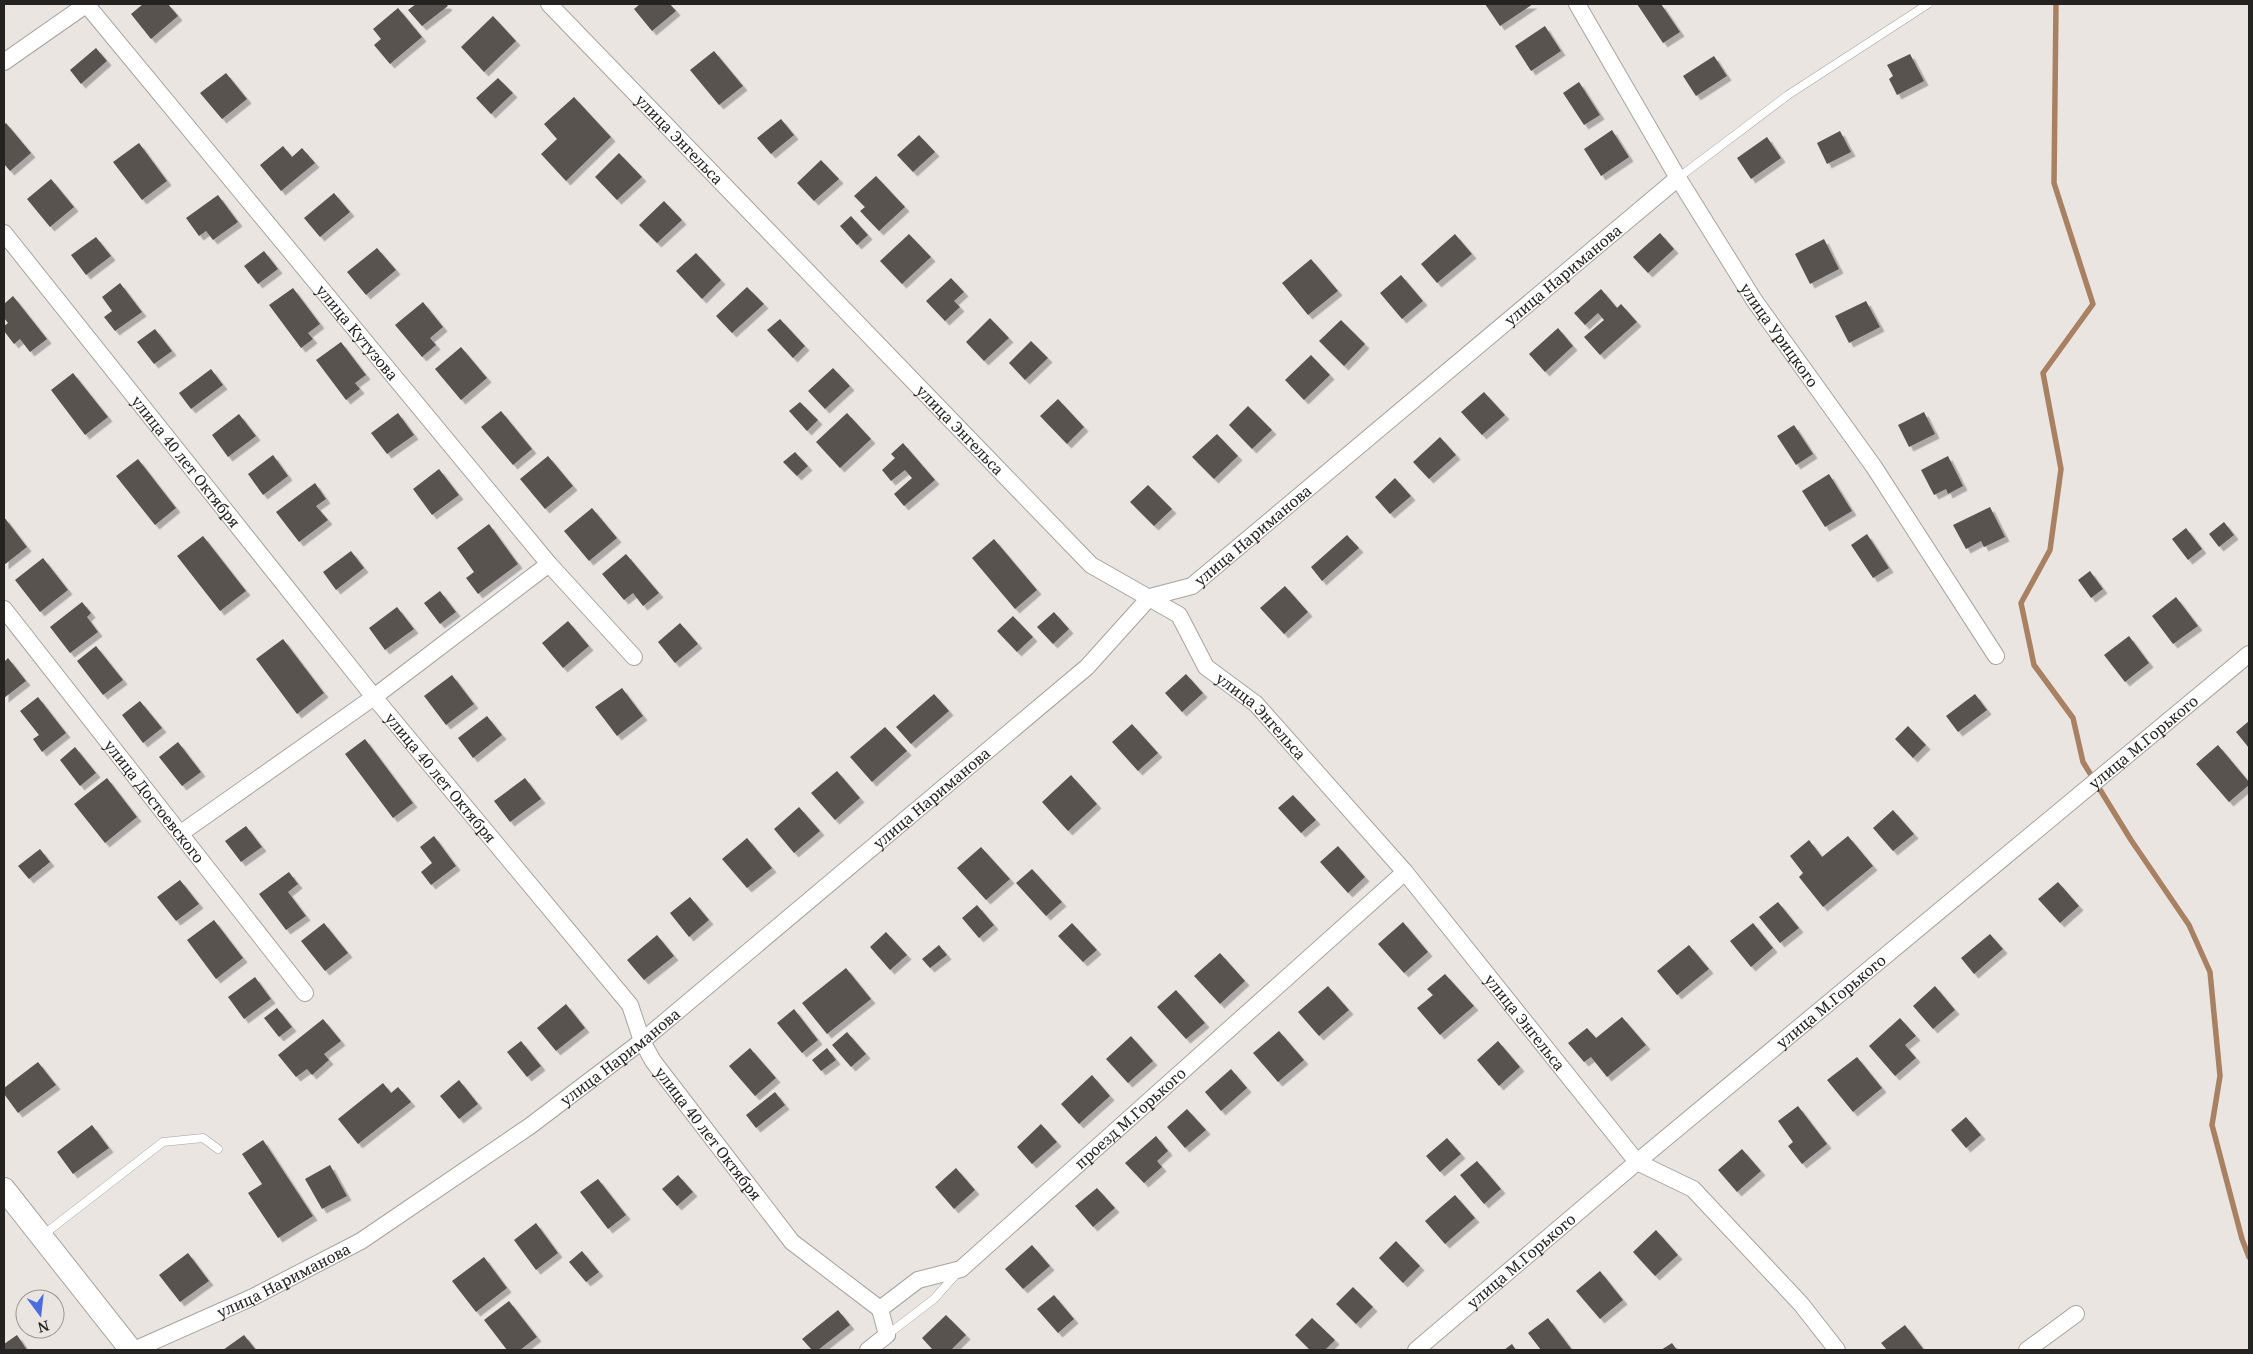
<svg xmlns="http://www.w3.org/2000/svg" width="2253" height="1354" viewBox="0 0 2253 1354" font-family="'Noto Serif',serif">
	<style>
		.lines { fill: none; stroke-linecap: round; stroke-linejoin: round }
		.stream { stroke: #a88163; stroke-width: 5.5 }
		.building { fill: #585350; filter: url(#shadow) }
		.lane-casing { stroke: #a8a39f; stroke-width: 9 }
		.street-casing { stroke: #a8a39f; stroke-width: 18 }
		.secondary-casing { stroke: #a8a39f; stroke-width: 24 }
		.lane { stroke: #fff; stroke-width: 8 }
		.street { stroke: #fff; stroke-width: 16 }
		.secondary { stroke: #fff; stroke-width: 22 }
		.labels { text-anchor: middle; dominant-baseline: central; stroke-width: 5; stroke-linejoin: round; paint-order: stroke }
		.street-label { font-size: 15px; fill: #252321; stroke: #ebe5e2 }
	</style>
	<defs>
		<filter id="shadow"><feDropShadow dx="4.5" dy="4.5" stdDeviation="0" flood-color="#0004"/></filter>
	</defs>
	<rect width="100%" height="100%" fill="#ebe5e2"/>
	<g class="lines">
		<polyline class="stream" points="2056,4 2054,183 2093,304 2043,373 2061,469 2050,550 2021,603 2034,665 2073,718 2083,762 2131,840 2189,925 2210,972 2220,1076 2212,1125 2242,1239 2249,1257"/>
	</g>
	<g class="building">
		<polygon points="143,4 168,4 178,16 151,39 131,14"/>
		<polygon points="416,4 446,4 448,6 422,26 408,10"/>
		<polygon points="640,4 670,4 676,11 652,31 634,9"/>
		<polygon points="1485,4 1533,4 1500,26"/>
		<polygon points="1637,4 1661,4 1680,32 1663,43"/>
		<polygon points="398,8 422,37 390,64 374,45 381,39 373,29"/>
		<polygon points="493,16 516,41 484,72 461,47"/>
		<polygon points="1545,26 1561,51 1531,71 1515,46"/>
		<polygon points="96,48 107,61 81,84 70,70"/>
		<polygon points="714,51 743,86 719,105 690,70"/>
		<polygon points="1910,54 1924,81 1897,95 1889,79 1893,76 1887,65"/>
		<polygon points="1714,56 1727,76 1696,96 1683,76"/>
		<polygon points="226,73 247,99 222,119 200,93"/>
		<polygon points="498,78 513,93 491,114 476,98"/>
		<polygon points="1579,82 1600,115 1584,125 1563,93"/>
		<polygon points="574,97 611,137 566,181 541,154 557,139 544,124"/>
		<polygon points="781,119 794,135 771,154 757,138"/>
		<polygon points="6,123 31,153 10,171 4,164 4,125"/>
		<polygon points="1612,130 1629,157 1601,176 1584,149"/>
		<polygon points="1840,131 1851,152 1827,164 1817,143"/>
		<polygon points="919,135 935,152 913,172 897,155"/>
		<polygon points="1767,137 1781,158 1751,179 1737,158"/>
		<polygon points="139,143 167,181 142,200 113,162"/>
		<polygon points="283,146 292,157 302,148 315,163 281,191 260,165"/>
		<polygon points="619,153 642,177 617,200 595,177"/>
		<polygon points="821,160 839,179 814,201 797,183"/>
		<polygon points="876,176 905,207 879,231 860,211 865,207 854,196"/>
		<polygon points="51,179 74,207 50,227 27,199"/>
		<polygon points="334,193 350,212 320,237 304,218"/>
		<polygon points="218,195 238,222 213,240 206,231 199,236 186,218"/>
		<polygon points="664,201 682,220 657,243 639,225"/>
		<polygon points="851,216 868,235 857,245 840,226"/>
		<polygon points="1660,233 1674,249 1648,273 1633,257"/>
		<polygon points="909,234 931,257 902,284 880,261"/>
		<polygon points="1455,234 1472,254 1437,283 1421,264"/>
		<polygon points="96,237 111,256 86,275 71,255"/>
		<polygon points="1824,239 1839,269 1810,284 1795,254"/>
		<polygon points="377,248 396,270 366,295 347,272"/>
		<polygon points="264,251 278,269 258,284 244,266"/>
		<polygon points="696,253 721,280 702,299 676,271"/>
		<polygon points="1311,259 1338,291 1308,315 1282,283"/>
		<polygon points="1401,275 1423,301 1402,319 1380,293"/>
		<polygon points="951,278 964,292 954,301 960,307 945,321 926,301"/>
		<polygon points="120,283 142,312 115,331 104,317 112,311 102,297"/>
		<polygon points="747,287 764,304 732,333 716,316"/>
		<polygon points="293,288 320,324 308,333 313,339 301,348 269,305"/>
		<polygon points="1601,289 1617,308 1621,304 1637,322 1600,355 1584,337 1604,320 1598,313 1585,325 1574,313"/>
		<polygon points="13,296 47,339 30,352 20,339 14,344 4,331 4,326 8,323 4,318 4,304"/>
		<polygon points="1866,301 1880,327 1849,343 1835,316"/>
		<polygon points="423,302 443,327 430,338 436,345 422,357 395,325"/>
		<polygon points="990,318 1009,338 984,361 966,342"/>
		<polygon points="780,319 805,346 793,358 767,330"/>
		<polygon points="1341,320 1365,344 1344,366 1319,341"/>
		<polygon points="1558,328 1573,346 1545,372 1529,354"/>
		<polygon points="155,329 172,351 154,364 137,342"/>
		<polygon points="1031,341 1048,358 1025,380 1009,363"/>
		<polygon points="341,342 366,375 355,383 360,389 346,400 316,360"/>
		<polygon points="461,347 487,378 461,400 435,369"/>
		<polygon points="1311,355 1330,375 1304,400 1285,380"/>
		<polygon points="833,368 850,386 825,409 808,391"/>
		<polygon points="211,369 223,385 191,409 179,393"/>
		<polygon points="73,373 108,417 85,435 51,390"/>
		<polygon points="1484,392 1505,415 1482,435 1461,412"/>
		<polygon points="1058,399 1084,427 1067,444 1040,416"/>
		<polygon points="800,402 818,420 807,431 789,411"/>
		<polygon points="1248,406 1272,430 1252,449 1229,425"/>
		<polygon points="501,411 532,449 513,465 481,427"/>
		<polygon points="1924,412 1935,434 1909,447 1898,425"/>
		<polygon points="398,413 414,435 387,454 371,433"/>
		<polygon points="847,413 871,439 840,468 816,442"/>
		<polygon points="239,414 256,436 228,457 212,435"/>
		<polygon points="1794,425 1813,454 1796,465 1777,436"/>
		<polygon points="1217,434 1238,456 1214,479 1192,457"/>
		<polygon points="1440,437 1456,455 1429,479 1413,462"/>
		<polygon points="903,443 935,480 904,506 894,494 912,478 905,470 891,481 882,470 895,458 891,454"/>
		<polygon points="795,452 808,466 797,476 783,462"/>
		<polygon points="273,455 288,476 263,495 248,474"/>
		<polygon points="548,456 573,486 545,509 520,479"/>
		<polygon points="1948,456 1963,486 1948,494 1946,489 1934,495 1921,470"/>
		<polygon points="138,459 176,508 155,525 116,476"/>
		<polygon points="439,469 459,495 432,515 413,489"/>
		<polygon points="1829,474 1852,511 1825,527 1802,491"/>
		<polygon points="1395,478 1411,496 1390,514 1375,497"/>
		<polygon points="315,483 326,499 316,506 328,520 299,542 276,512"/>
		<polygon points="1148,485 1172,509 1154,526 1130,502"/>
		<polygon points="1990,507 2005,537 1984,547 1981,541 1966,549 1953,525"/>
		<polygon points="592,508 617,538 589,561 564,531"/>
		<polygon points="4,517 27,547 4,565"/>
		<polygon points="2224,522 2234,535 2219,547 2209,534"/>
		<polygon points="489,524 518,564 478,594 466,578 474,572 457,548"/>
		<polygon points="2186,528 2202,549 2188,560 2172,539"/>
		<polygon points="1867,534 1889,568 1873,578 1851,545"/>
		<polygon points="1347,535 1359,548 1322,581 1311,567"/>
		<polygon points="203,536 246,591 220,611 177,556"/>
		<polygon points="994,539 1037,590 1015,609 972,558"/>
		<polygon points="351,551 364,568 336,590 323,572"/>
		<polygon points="626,554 659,593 643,606 633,593 624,600 602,574"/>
		<polygon points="43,558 68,590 40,612 15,580"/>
		<polygon points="2090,571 2103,589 2091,598 2078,580"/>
		<polygon points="1285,586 1308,612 1284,634 1260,608"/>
		<polygon points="440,591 456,612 440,624 424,603"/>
		<polygon points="2176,597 2198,626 2173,644 2152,616"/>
		<polygon points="82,602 91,613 87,617 98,632 70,653 50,627"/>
		<polygon points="397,607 414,629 385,650 369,628"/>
		<polygon points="1054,612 1069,629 1053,644 1037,627"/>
		<polygon points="1013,616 1033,637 1017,652 997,631"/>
		<polygon points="568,621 589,646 563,668 542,643"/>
		<polygon points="680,623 698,644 675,663 658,642"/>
		<polygon points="2129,636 2149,663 2125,682 2104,655"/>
		<polygon points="283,639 324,693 297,714 256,659"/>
		<polygon points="96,646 123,680 103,695 77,661"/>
		<polygon points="8,658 26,681 4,698 4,662"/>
		<polygon points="1186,674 1203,693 1182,712 1165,693"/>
		<polygon points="452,675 474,704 446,725 424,696"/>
		<polygon points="622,688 643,716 617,736 595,707"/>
		<polygon points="934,694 949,711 911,744 896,727"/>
		<polygon points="1975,694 1987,710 1958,732 1946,716"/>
		<polygon points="38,697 66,733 42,752 33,739 39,735 20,711"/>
		<polygon points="140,701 162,728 143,743 122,715"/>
		<polygon points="487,716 502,735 473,758 458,738"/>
		<polygon points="2249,721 2249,748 2236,732"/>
		<polygon points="1132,724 1158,753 1138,771 1112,742"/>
		<polygon points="1908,726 1926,745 1913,758 1895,739"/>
		<polygon points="885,727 907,751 872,782 850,757"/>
		<polygon points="365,739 413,803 393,818 345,754"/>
		<polygon points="178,742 201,772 182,786 159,757"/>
		<polygon points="2218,745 2249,782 2249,785 2229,802 2196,764"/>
		<polygon points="75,747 96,773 80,786 60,760"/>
		<polygon points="837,771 860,798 835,820 811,793"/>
		<polygon points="1071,775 1097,804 1068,831 1042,802"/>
		<polygon points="107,778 137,817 105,843 74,804"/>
		<polygon points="525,778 541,799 510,822 494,801"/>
		<polygon points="1293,795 1316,820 1301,833 1278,808"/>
		<polygon points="799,807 820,831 794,853 774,829"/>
		<polygon points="1893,810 1914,834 1893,851 1873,828"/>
		<polygon points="246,826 262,847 241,862 225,841"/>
		<polygon points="434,836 456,866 431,885 421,872 432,863 420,847"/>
		<polygon points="1848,836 1873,866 1823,907 1799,877 1803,873 1790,856 1809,840 1822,857"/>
		<polygon points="747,838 772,868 747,888 722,859"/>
		<polygon points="1338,846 1365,877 1348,893 1320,862"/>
		<polygon points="981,847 1010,879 986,900 957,868"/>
		<polygon points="40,849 50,862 29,879 18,866"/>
		<polygon points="1032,869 1062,902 1046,916 1016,883"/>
		<polygon points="289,872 298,884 288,892 306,916 286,930 259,894"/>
		<polygon points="180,880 199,904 176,921 157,897"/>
		<polygon points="2058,882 2079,906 2060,923 2038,899"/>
		<polygon points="690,897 709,920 689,937 670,913"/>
		<polygon points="1778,902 1799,928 1780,943 1759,917"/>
		<polygon points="977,905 994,925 979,938 962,918"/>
		<polygon points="214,920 243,958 216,979 187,940"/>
		<polygon points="1403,922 1428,952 1404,973 1378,944"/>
		<polygon points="324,923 348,953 325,971 301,941"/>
		<polygon points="1072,923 1097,950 1083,962 1058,936"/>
		<polygon points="1753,923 1773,948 1751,967 1730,941"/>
		<polygon points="886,932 907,955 890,970 870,947"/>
		<polygon points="1990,934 2003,949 1974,974 1961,958"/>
		<polygon points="657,935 674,956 644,980 627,960"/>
		<polygon points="939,945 947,955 930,968 922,959"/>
		<polygon points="1689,945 1709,969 1677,995 1657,971"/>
		<polygon points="1220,953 1245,981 1220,1004 1194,976"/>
		<polygon points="846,968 871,999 827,1034 802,1003"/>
		<polygon points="1445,974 1474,1006 1440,1035 1417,1008 1433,995 1427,989"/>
		<polygon points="255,977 271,999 244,1019 228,997"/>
		<polygon points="1328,986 1349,1010 1319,1036 1298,1012"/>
		<polygon points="1935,986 1955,1010 1933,1029 1913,1006"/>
		<polygon points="1176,990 1205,1023 1186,1039 1157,1007"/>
		<polygon points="566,1004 585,1028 556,1051 537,1028"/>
		<polygon points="277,1008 292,1027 279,1037 264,1018"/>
		<polygon points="794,1009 818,1040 802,1053 777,1023"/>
		<polygon points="1622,1017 1646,1045 1607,1077 1591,1057 1584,1062 1568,1043 1587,1028 1596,1038"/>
		<polygon points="1900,1018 1916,1036 1905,1045 1916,1058 1895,1076 1869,1046"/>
		<polygon points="323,1019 341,1041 324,1054 329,1060 312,1075 307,1069 296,1077 278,1055"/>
		<polygon points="1279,1031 1304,1060 1278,1082 1253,1053"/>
		<polygon points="847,1032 866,1054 851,1067 832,1045"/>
		<polygon points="1131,1036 1153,1061 1128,1083 1106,1059"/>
		<polygon points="521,1041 541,1066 527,1077 507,1052"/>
		<polygon points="1498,1041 1520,1067 1499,1086 1477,1060"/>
		<polygon points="750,1048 776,1078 755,1096 729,1066"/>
		<polygon points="827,1048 836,1060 821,1071 812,1060"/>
		<polygon points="1857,1057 1882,1088 1853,1112 1827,1080"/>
		<polygon points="38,1062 56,1085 18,1113 4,1094 4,1088"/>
		<polygon points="1231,1069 1247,1088 1221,1111 1205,1092"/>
		<polygon points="1092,1075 1110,1096 1079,1124 1061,1104"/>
		<polygon points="459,1080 478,1104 459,1119 440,1096"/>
		<polygon points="383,1083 391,1093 398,1087 411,1102 358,1144 338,1119"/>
		<polygon points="775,1092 785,1105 756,1128 746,1115"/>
		<polygon points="1798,1106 1827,1144 1802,1164 1788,1146 1793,1142 1778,1121"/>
		<polygon points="1187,1109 1206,1130 1185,1148 1167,1127"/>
		<polygon points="1966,1117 1981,1135 1966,1148 1951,1130"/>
		<polygon points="1041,1124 1057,1142 1032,1164 1017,1147"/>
		<polygon points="92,1125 109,1148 73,1174 57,1152"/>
		<polygon points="1156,1136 1168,1151 1157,1161 1162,1167 1144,1183 1125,1163"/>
		<polygon points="1447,1138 1461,1154 1440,1172 1426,1156"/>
		<polygon points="263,1140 313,1216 278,1238 248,1193 262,1184 242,1154"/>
		<polygon points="1742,1149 1761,1171 1737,1192 1718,1170"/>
		<polygon points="1477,1161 1501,1189 1484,1204 1460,1175"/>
		<polygon points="330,1165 347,1196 322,1209 305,1179"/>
		<polygon points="956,1168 975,1190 954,1209 935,1187"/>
		<polygon points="678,1175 693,1192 677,1206 662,1189"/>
		<polygon points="598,1179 626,1215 608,1229 580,1192"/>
		<polygon points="1097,1188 1115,1208 1093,1227 1075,1206"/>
		<polygon points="1455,1195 1475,1218 1445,1244 1425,1221"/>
		<polygon points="536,1223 558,1253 536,1270 514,1240"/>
		<polygon points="1656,1230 1678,1255 1655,1276 1633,1252"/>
		<polygon points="1396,1241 1420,1266 1403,1283 1379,1258"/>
		<polygon points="1032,1245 1050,1266 1023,1289 1005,1269"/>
		<polygon points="582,1251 599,1272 586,1282 569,1262"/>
		<polygon points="188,1253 209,1281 180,1302 159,1275"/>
		<polygon points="484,1257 507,1288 476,1312 452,1281"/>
		<polygon points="1600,1271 1623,1300 1600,1319 1576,1291"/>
		<polygon points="1353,1287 1373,1307 1356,1324 1336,1304"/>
		<polygon points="1054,1295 1074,1319 1058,1333 1037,1309"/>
		<polygon points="509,1301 537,1337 520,1350 507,1350 484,1320"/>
		<polygon points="838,1310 850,1325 818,1350 812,1350 802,1339"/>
		<polygon points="946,1315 966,1335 951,1350 933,1350 922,1338"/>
		<polygon points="1312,1318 1335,1340 1325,1350 1310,1350 1295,1335"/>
		<polygon points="1548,1318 1572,1350 1541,1350 1528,1333"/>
		<polygon points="1905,1325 1924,1350 1887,1350 1881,1343"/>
		<polygon points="17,1335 27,1350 4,1350 4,1344"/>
		<polygon points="244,1335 256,1350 223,1350"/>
		<polygon points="1672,1343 1677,1350 1661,1350"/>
		<polygon points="1512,1344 1516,1350 1504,1350"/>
	</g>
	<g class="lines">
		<g class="lane-casing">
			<g id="lane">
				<polyline points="1678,178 1788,95 1928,4"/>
				<polyline points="43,1235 163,1142 203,1138 218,1149"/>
				<polyline points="887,1335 934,1299 958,1272"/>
			</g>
		</g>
		<g class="street-casing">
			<g id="street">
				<path id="s1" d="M86 4 549 564 634 657"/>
				<path id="s2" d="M549 4 1091 565 1179 615 1206 667 1256 704 1405 872 1637 1162 1693 1189 1801 1304 1837 1350"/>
				<path id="s3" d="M1577 4 1678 178 1754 300 1874 467 1996 656"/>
				<polyline points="4,62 87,4"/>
				<path id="s4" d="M4 233 374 697 630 1005 642 1041 653 1061 792 1242 880 1309"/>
				<path id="s5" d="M4 609 305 993"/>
				<polyline points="181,833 374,697 549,564"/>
				<path id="s6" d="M134 1350 253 1297 361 1241 530 1126 642 1041 1087 667 1150 597 1192 586 1678 178"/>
				<path id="s7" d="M868 1350 887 1335 880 1309 918 1280 961 1269 1405 872"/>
				<path id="s8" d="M1416 1350 1637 1162 2249 654"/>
				<polyline points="2027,1350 2076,1314"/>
			</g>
		</g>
		<g class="secondary-casing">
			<polyline id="secondary" points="4,1189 131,1350"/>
		</g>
		<use href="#lane" class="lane"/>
		<use href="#street" class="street"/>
		<use href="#secondary" class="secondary"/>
	</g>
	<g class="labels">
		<g class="street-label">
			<text stroke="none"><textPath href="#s2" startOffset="188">улица Энгельса</textPath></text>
			<text stroke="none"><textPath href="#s6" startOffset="1800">улица Нариманова</textPath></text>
			<text stroke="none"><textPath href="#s1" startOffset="426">улица Кутузова</textPath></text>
			<text stroke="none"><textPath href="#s3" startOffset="388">улица Урицкого</textPath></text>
			<text stroke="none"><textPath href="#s2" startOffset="592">улица Энгельса</textPath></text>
			<text stroke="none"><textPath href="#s4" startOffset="292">улица 40 лет Октября</textPath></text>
			<text stroke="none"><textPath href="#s6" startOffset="1395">улица Нариманова</textPath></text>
			<text stroke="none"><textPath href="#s2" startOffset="1014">улица Энгельса</textPath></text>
			<text stroke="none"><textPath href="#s8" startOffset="948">улица М.Горького</textPath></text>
			<text stroke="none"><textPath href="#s4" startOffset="698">улица 40 лет Октября</textPath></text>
			<text stroke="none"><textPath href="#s6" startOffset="975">улица Нариманова</textPath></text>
			<text stroke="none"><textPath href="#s5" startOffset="244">улица Достоевского</textPath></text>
			<text stroke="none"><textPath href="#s8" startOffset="542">улица М.Горького</textPath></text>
			<text stroke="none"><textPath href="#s2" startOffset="1419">улица Энгельса</textPath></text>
			<text stroke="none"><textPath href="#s6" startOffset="570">улица Нариманова</textPath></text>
			<text stroke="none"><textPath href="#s7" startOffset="370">проезд М.Горького</textPath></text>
			<text stroke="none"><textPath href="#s4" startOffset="1146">улица 40 лет Октября</textPath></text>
			<text stroke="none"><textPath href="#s8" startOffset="138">улица М.Горького</textPath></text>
			<text stroke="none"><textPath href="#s6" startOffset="165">улица Нариманова</textPath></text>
		</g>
	</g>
	<rect width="2253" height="1354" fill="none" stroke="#252321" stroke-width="10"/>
	<g transform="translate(40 1314) rotate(165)"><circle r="24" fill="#ebe5e2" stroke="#9c9795"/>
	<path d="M0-4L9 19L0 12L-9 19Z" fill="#4c6de1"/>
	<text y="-8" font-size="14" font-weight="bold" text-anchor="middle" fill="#252321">N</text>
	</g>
</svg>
